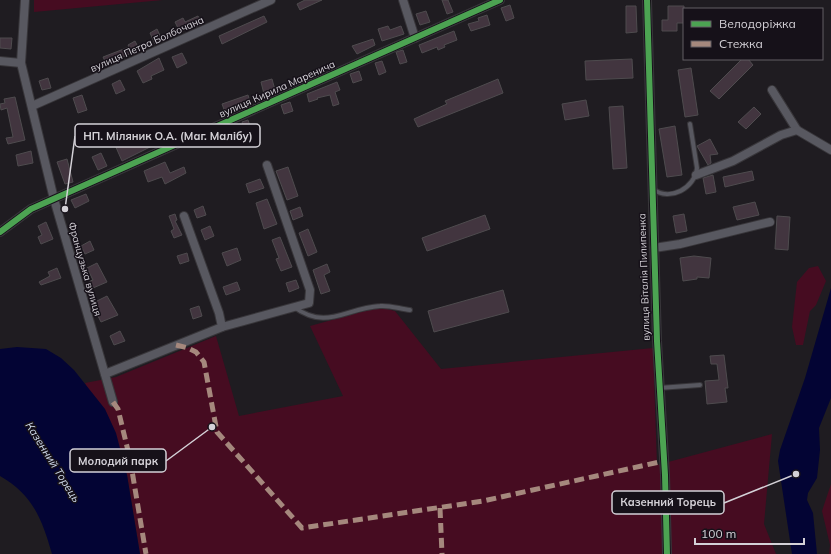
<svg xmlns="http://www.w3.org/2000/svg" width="831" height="554" viewBox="0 0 831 554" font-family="Mulish,sans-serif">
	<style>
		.green { fill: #460c21 }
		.water { fill: #030434 }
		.building { fill: #42353f; stroke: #4e4b4e }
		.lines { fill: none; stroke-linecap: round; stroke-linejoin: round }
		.service-casing { stroke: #38363a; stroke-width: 6 }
		.minor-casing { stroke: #38363a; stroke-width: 10 }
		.service { stroke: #585860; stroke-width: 4 }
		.minor { stroke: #585860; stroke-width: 8 }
		.quiet { stroke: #a5887d; stroke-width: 5; stroke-dasharray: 10 5; stroke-linecap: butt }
		.cycleway-casing { stroke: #161119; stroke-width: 8 }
		.cycleway { stroke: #4ca352; stroke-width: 6 }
		.labels { text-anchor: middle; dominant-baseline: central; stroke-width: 3; stroke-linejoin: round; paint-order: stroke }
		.street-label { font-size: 10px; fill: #d4d1d7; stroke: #161119 }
		.water-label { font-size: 11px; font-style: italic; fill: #d1dcee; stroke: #161119 }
		.leader { fill: none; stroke: #d4d1d7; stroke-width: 1.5 }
		.callout-dot { fill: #d4d1d7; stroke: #161119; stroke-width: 1.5 }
		.callout { fill: #161119; stroke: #d4d1d7; stroke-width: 1.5 }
		.callout-label { font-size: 11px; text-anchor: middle; font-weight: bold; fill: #d4d1d7 }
	</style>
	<rect width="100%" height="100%" fill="#1f1c21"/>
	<g class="green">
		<polygon points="34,0 163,0 34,12"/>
		<polygon points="818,266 826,281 816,305 810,311 803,345 796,345 792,327 797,282 809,268"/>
		<polygon points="379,307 395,311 441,369 653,348 657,465 772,434 764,524 776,554 140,554 127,475 85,383 116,377 216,336 239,416 343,396 310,326"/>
		<polygon points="831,484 831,554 829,554 830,545 822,511"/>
	</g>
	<g class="water">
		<polygon points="831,288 831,398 819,428 820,450 817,478 808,493 807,500 813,513 817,554 792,554 778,461 780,450 805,378"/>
		<path d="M17 347 46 349 61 358 74 370 105 409 116 433 127 475 140 554H52C42 519 33 495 0 476V349Z"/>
	</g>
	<g class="building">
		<polygon points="305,0 322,0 300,10 297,4"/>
		<polygon points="442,0 448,0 453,12 447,14"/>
		<polygon points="510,5 514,18 506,21 501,8"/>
		<polygon points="626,6 636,6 637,32 626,33"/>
		<polygon points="668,6 684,6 684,23 677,23 677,31 662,31 662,20 668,20"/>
		<polygon points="426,11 430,22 420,25 416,14"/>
		<polygon points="487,15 490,25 471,31 468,24 479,21 478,18"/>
		<polygon points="198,16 202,24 196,27 195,25 180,32 175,22 183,18 185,22"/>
		<polygon points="264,16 267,22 222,44 219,36"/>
		<polygon points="388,26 390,30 401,26 404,34 382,41 378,29"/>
		<polygon points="157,29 162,40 155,44 150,33"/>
		<polygon points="454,31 457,40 444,45 445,47 438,50 437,47 422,53 419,45"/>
		<polygon points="0,38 12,38 11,49 0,48"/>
		<polygon points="373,39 375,45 357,54 352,46"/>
		<polygon points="135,41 139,49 107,65 103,57 129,47 128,45"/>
		<polygon points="403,50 407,62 400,64 396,52"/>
		<polygon points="182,53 187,63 177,68 172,57"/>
		<polygon points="159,58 164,70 151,76 152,79 143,83 137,71"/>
		<polygon points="632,59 633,78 586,80 585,61"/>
		<polygon points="742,59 748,59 753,65 719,99 710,91"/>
		<polygon points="382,61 386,72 379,75 375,63"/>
		<polygon points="691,68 698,115 685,117 678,70"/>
		<polygon points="359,71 362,80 353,83 350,74"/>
		<polygon points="48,78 51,88 42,90 39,81"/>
		<polygon points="272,79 275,90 264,94 261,82"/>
		<polygon points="498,79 503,93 418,127 414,119 447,104 445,101"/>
		<polygon points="120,80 125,90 116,94 112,84"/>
		<polygon points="337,82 340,90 335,92 339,104 333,106 330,95 317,98 318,99 309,102 307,94"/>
		<polygon points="82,95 87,110 78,113 73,98"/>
		<polygon points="248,95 250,102 225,112 222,104"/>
		<polygon points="15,97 25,140 8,144 6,138 13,137 7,108 1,110 0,104 5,103 4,99"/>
		<polygon points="586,100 589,116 565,120 562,104"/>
		<polygon points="290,102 293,111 284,114 281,105"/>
		<polygon points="623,106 627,168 613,169 609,107"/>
		<polygon points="754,107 761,114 746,129 738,122"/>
		<polygon points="248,120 252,132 255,131 257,137 242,142 240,137 247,134 242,122"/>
		<polygon points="675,126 682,175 667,177 659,129"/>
		<polygon points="149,133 154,145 122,161 115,145 123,141 125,145 145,138 144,136"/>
		<polygon points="710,139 718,154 710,155 711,163 708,165 697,146"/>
		<polygon points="31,151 33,163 18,166 16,155"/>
		<polygon points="101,153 107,166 98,170 92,157"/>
		<polygon points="67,159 73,182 65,184 57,162"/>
		<polygon points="165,162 170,173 184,167 186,173 165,184 162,177 148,182 144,171"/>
		<polygon points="288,167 298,196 287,200 276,171"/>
		<polygon points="752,171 754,180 725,187 723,177"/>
		<polygon points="713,175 716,192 706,194 703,178"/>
		<polygon points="260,179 264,188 249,193 246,184"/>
		<polygon points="86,194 89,201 75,208 71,200"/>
		<polygon points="267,199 277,224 264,229 256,203"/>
		<polygon points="755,202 759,215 737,220 733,207"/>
		<polygon points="203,206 206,215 197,218 194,210"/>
		<polygon points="300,207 303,216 293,220 290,211"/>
		<polygon points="175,214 177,220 175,221 182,235 174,238 171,231 174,229 169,216"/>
		<polygon points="684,214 687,231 676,233 673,216"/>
		<polygon points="485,215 490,229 427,251 422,238"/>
		<polygon points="777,216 790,217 788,250 775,249"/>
		<polygon points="46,222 53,239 41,244 38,237 42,235 38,226"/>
		<polygon points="210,226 214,236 205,240 201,230"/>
		<polygon points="308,229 317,252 308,256 299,233"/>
		<polygon points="280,237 292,267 281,271 276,259 279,258 272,240"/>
		<polygon points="90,241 94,250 85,254 81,246"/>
		<polygon points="237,248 241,260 227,266 222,253"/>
		<polygon points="187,253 189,261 180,264 177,256"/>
		<polygon points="694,256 711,258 709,278 697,277 697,279 683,281 680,258"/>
		<polygon points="97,263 107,282 93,288 90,281 93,280 87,268"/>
		<polygon points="327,264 330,272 324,275 330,291 321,294 313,270"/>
		<polygon points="57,268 61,278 41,285 39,282 50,276 48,272"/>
		<polygon points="296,280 299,288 289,292 286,283"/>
		<polygon points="237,282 240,290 226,295 223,287"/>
		<polygon points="503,290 509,312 434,332 428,311"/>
		<polygon points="107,296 118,315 101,322 97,314 100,312 95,302"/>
		<polygon points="199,306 202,316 193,319 190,309"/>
		<polygon points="120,331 125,341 114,345 110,336"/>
		<polygon points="724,355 728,388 725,388 727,402 707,404 705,381 719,380 717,364 711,364 710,356"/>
	</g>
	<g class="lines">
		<g class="service-casing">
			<g id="service">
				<path d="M653 189C670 202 695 188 697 168L690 124"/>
				<path d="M294 307C327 331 345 308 380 306 390 305 400 309 410 310"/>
				<polyline points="659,388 700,385"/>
			</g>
		</g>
		<g class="minor-casing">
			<g id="minor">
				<polyline points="25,0 21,63 54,199 113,402"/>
				<polyline points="403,0 415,38"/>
				<polyline points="647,0 657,341 665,475 667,554"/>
				<polyline points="0,61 21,63"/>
				<polyline points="772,90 797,130"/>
				<polyline points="32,106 271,0"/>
				<polyline points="696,175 733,161 781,135 797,130 831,150"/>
				<polyline points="0,232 31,209 500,0"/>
				<polyline points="654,248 680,244 770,222"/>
				<polyline points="222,327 309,303 310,290 267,165"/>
				<polyline points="105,374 222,327 219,313 184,216"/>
			</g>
		</g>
		<use href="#service" class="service"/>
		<use href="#minor" class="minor"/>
		<g class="quiet">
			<polyline points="176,345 188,348 196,352 204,362 217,432 302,528 483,501 664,461"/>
			<polyline points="113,402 118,409 130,459 146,554"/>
			<polyline points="440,508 442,554"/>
		</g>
		<g class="cycleway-casing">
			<g id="cycleway">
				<polyline points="647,0 657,341 665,475 667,554"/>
				<polyline points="0,232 31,209 500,0"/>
			</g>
		</g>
		<use href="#cycleway" class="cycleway"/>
	</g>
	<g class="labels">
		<g class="street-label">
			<text transform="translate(147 44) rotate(-24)">вулиця Петра Болбочана</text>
			<text transform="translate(277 89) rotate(-24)">вулиця Кирила Маренича</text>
			<text transform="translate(85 269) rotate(74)">Французька вулиця</text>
			<text transform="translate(644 277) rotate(-92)">вулиця Віталія Пилипенка</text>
		</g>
		<g class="water-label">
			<text transform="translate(53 462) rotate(58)">Казенний Торець</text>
		</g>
	</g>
	<path class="leader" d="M65 209L75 136M212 427L166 461M796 474L724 503"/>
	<g class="callout-dot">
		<circle cx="65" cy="209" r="4"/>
		<circle cx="212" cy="427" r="4"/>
		<circle cx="796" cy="474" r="4"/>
	</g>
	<g class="callout">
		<rect x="75" y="124" width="185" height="23" rx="4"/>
		<rect x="70" y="449" width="96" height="23" rx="4"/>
		<rect x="612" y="491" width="112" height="23" rx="4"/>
	</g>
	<g class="callout-label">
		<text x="168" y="140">НП. Міляник О.А. (Маг. Малібу)</text>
		<text x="118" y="465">Молодий парк</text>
		<text x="668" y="506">Казенний Торець</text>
	</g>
	<rect x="683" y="8" width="140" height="52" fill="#161119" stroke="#625e65"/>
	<rect x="691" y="21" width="20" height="6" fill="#4ca352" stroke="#625e65"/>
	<text x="719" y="28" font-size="12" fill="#d4d1d7">Велодоріжка</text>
	<rect x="691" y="41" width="20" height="6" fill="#a5887d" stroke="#625e65"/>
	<text x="719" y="48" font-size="12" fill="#d4d1d7">Стежка</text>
	<path d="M695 538v6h109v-6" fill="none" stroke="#d4d1d7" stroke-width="2"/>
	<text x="701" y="538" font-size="12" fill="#d4d1d7" stroke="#161119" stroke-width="3" paint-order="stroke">100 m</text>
</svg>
